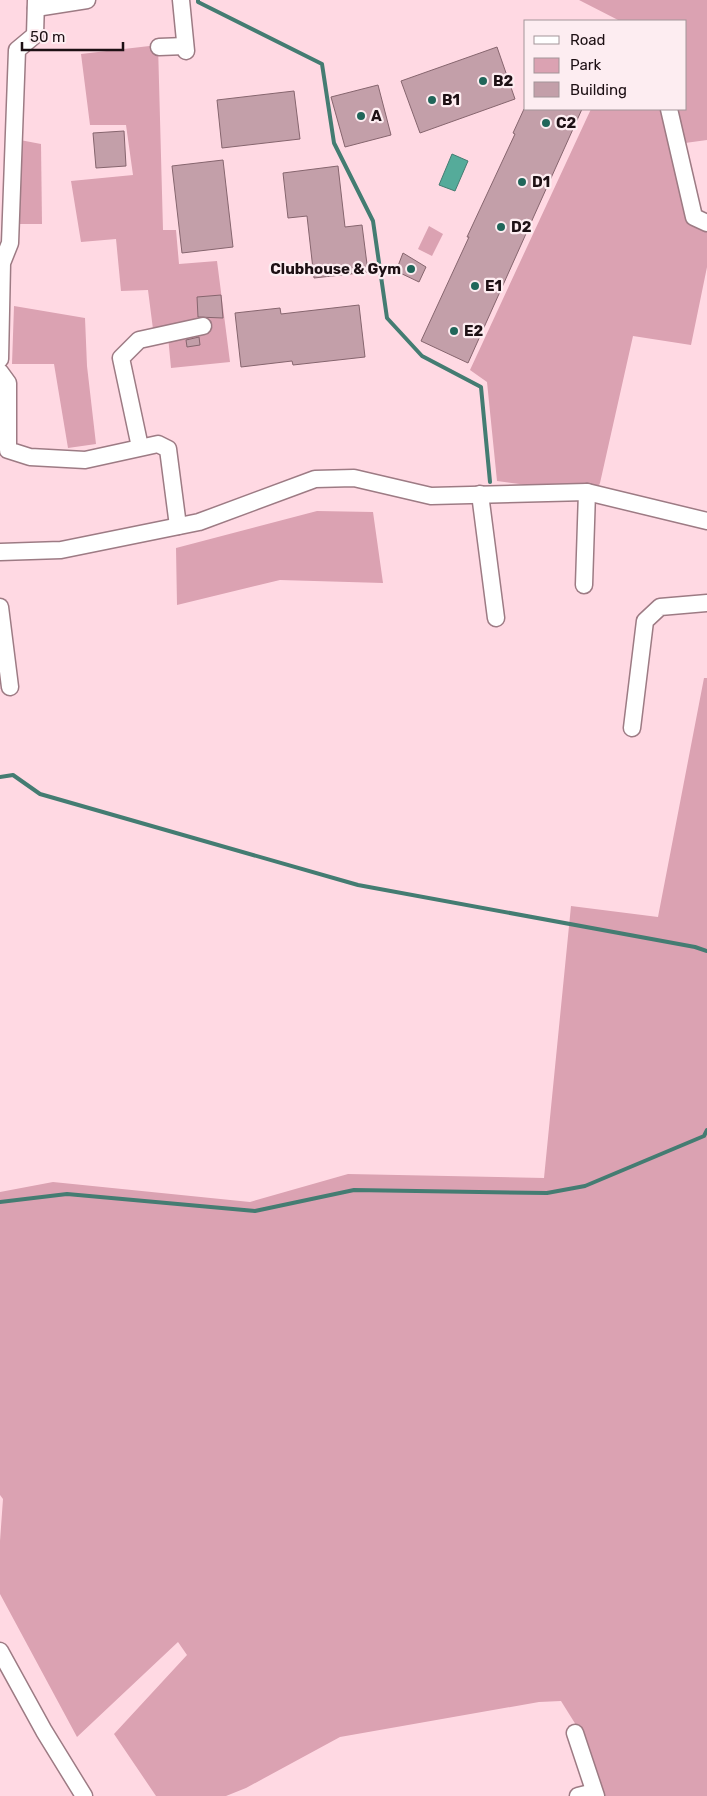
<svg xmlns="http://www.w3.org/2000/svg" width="707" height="1796" viewBox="0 0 707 1796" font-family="Rubik,sans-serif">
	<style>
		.green { fill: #dba2b2 }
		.water { fill: #55ab9a; stroke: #447c72 }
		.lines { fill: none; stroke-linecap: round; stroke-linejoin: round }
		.stream { stroke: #447c72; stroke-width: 4 }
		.building { fill: #c39fa9; stroke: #86656e }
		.minor-casing { stroke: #9d7b84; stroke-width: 19 }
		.minor { stroke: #fff; stroke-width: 16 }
		.poi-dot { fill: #20665a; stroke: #fdedf1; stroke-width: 2 }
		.labels { text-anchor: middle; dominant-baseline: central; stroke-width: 4.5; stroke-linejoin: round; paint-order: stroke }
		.poi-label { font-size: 15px; font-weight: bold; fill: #1d1014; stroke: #fdedf1; text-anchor: start }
	</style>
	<rect width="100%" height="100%" fill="#ffd9e3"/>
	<g class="green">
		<polygon points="579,0 707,0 707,140 685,143 697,197 707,223 707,267 691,345 633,336 600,483 595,494 497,481 487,382 470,370 591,109 686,109 686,21 620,21"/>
		<polygon points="158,45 163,230 176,230 179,264 217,261 230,362 171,368 168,336 154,337 148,290 121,291 116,239 81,242 71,181 133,175 126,125 90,125 81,54"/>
		<polygon points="20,140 41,144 42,224 16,224"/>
		<polygon points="429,226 443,234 432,256 418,249"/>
		<polygon points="14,306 85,318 87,366 96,444 68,448 54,364 12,364"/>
		<polygon points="317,511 373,512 383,583 280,580 177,605 176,548"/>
		<polygon points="704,678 707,678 707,1796 604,1796 586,1741 561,1701 539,1702 340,1737 246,1788 226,1796 156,1796 114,1734 187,1655 178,1642 77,1737 0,1594 0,1541 3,1499 0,1495 0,1192 53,1182 250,1202 348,1174 544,1178 571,906 658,917"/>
	</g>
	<polygon class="water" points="452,154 468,161 455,191 439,185"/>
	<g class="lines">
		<g class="stream">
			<polyline points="198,0 198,2 322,64 334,143 373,221 387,318 422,356 481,387 490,482"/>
			<polyline points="0,777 13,775 40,794 358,885 695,947 707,951"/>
			<polyline points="0,1202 67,1194 255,1211 354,1190 547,1193 585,1186 704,1136 707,1130"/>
		</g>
	</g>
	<g class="building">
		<polygon points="497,47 515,99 420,133 401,81"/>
		<polygon points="378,85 391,135 345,147 331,97"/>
		<polygon points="294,91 300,139 222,148 217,100"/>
		<polygon points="524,109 582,109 468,363 421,341 469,237 467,237 515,134 513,133"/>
		<polygon points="124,131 126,166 96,168 93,133"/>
		<polygon points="223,160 233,247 182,253 172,166"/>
		<polygon points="338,166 345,227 362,225 368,272 314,278 307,216 288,218 283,173"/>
		<polygon points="403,253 426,267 419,282 396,271"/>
		<polygon points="221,295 223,318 198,317 197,297"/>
		<polygon points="359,305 365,357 293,365 292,361 241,367 235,313 280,308 281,314"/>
		<polygon points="199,337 200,345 187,347 186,340"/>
	</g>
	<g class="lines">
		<g class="minor-casing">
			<g id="minor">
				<polyline points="181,0 186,51"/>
				<polyline points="36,8 87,0"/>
				<polyline points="159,47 185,46"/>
				<polyline points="669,109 694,217 707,223"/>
				<polyline points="0,359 2,263 10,243 17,50 35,35 36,0"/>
				<polyline points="0,372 8,383 8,450 30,457 85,460 158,444 168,449 178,526"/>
				<polyline points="140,447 121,358 139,340 203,326"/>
				<polyline points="480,494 496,618"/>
				<polyline points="0,552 61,550 199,522 315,479 354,478 431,496 587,492 707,521"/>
				<polyline points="584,585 587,492"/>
				<polyline points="0,607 10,687"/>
				<polyline points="632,728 645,621 660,607 707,603"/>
				<polyline points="0,1651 44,1731 84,1796"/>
				<polyline points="575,1733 596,1796"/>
				<polyline points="578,1796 594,1792"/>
			</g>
		</g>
		<use href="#minor" class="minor"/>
	</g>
	<g class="poi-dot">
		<circle cx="483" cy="81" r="5"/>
		<circle cx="432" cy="100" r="5"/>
		<circle cx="361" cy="116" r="5"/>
		<circle cx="546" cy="123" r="5"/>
		<circle cx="522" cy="182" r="5"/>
		<circle cx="501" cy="227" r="5"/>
		<circle cx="411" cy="269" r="5"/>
		<circle cx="475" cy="286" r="5"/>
		<circle cx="454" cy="331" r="5"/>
	</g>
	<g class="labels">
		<g class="poi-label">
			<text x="493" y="81">B2</text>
			<text x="442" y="100">B1</text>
			<text x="371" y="116">A</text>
			<text x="556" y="123">C2</text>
			<text x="532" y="182">D1</text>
			<text x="511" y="227">D2</text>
			<text x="401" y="269" text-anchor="end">Clubhouse &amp; Gym</text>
			<text x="485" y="286">E1</text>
			<text x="464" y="331">E2</text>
		</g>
	</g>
	<rect x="524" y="20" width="162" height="90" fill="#fdedf1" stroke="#a39599"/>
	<rect x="534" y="36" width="25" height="8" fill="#ffffff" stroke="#a39599"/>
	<text x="570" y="45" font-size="15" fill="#1d1014">Road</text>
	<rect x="534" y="58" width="25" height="15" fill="#dba2b2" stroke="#a39599"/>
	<text x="570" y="70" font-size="15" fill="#1d1014">Park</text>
	<rect x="534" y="82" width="25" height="15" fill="#c39fa9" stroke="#a39599"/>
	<text x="570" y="95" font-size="15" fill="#1d1014">Building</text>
	<path d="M22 42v8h101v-8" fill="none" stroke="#1d1014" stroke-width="2.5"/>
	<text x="30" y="42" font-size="15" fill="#1d1014" stroke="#fdedf1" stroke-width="4" paint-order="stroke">50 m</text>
</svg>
